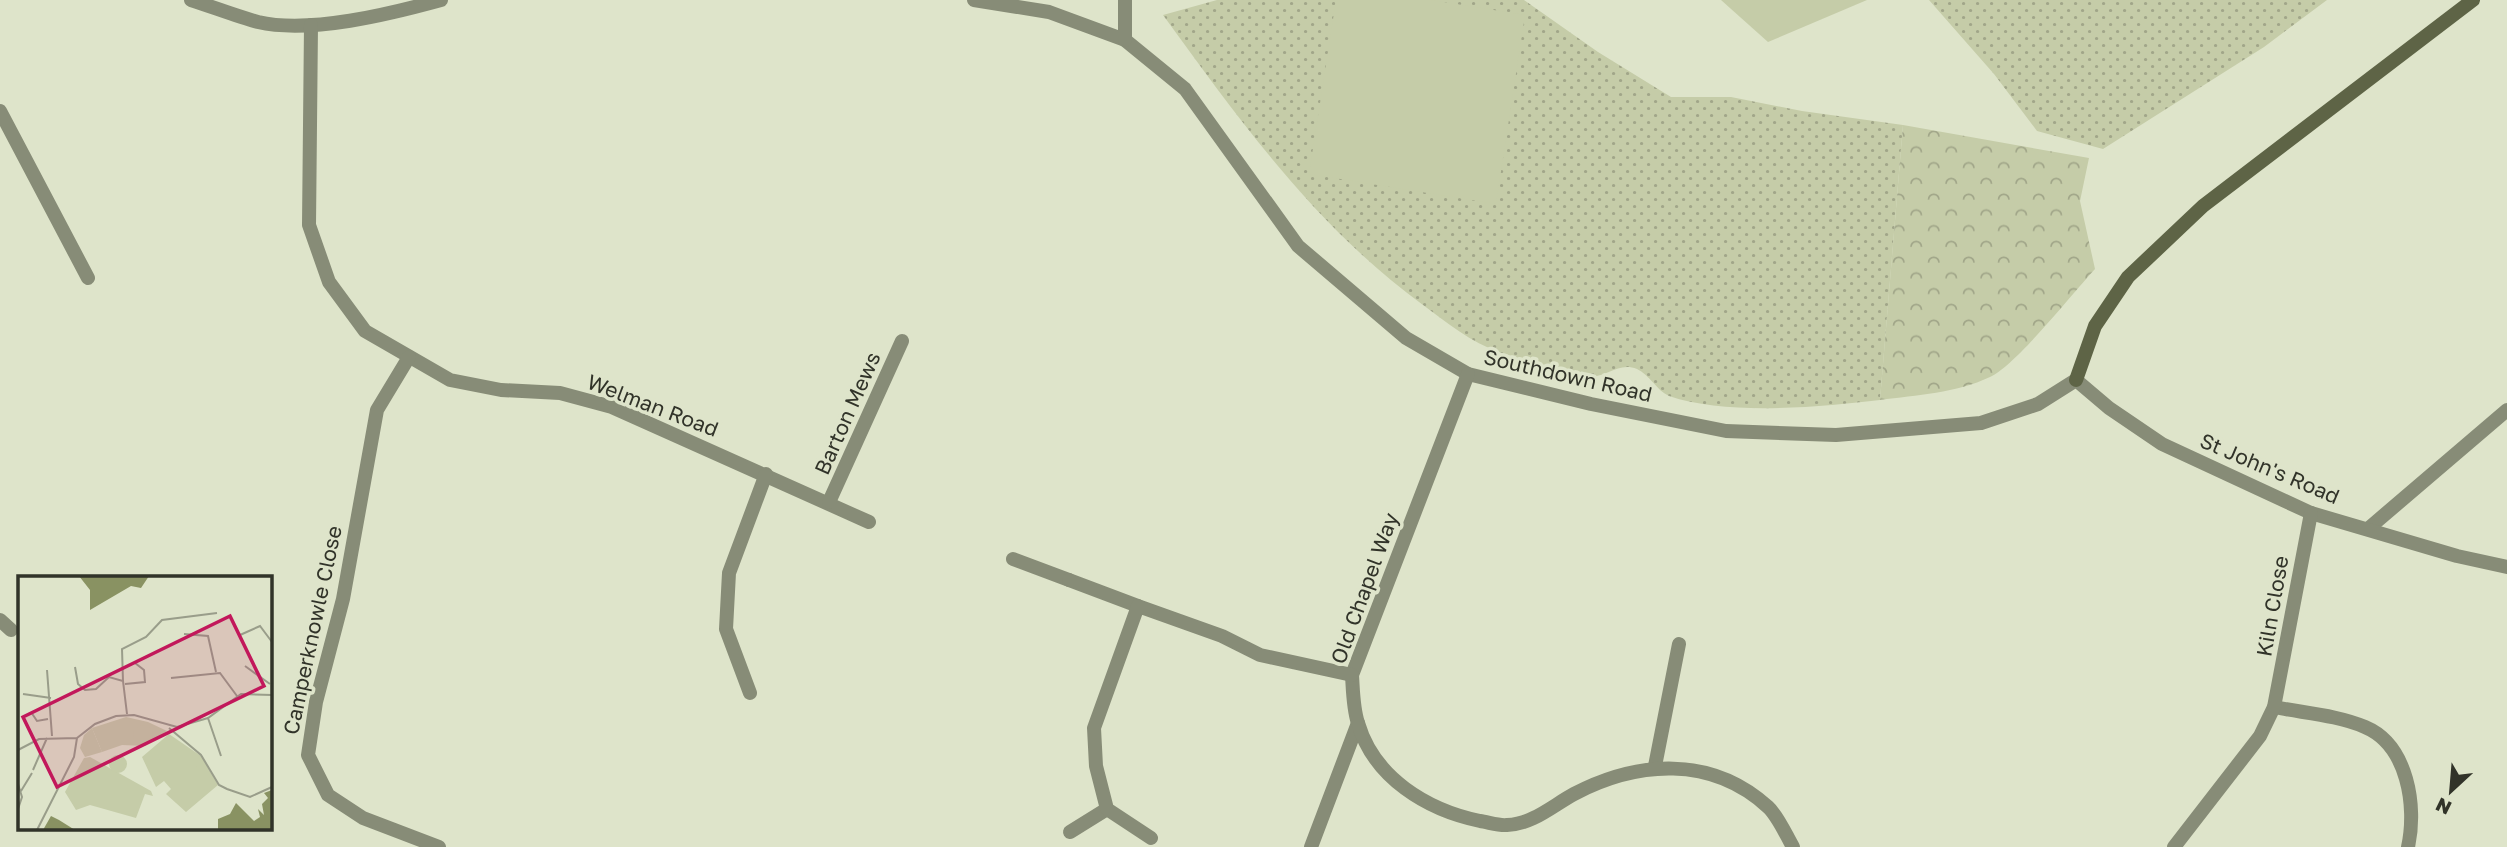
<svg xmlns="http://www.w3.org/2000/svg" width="2507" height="847" viewBox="0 0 2507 847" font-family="'Golos Text',sans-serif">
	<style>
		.grass { fill: url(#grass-dots) }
		.park { fill: url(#park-crowns) }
		.garden { fill: #c5cca8 }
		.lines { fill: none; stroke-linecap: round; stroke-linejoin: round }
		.lane { stroke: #878c77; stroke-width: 14 }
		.street { stroke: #878c77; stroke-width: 14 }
		.secondary { stroke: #5e6446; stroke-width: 14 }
		.labels { text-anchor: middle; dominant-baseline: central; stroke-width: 7; stroke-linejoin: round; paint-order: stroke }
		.street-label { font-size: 21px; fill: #313329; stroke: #dee4ca }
		.inset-road { fill: none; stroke: #999d8a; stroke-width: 2 }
		.view { fill: #c2185b; fill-opacity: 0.15; stroke: #c2185b; stroke-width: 3.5 }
		.inset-edge { fill: none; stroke: #313329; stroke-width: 3.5 }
	</style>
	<defs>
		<pattern id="grass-dots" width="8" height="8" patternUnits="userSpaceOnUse" patternTransform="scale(1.75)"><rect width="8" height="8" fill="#c5cca8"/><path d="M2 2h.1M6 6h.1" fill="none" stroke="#a1a689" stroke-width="1.8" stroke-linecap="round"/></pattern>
		<pattern id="park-crowns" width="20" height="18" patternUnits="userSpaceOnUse" patternTransform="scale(1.75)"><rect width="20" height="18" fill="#c5cca8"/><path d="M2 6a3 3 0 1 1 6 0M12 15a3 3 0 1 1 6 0" fill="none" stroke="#a1a689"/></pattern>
	</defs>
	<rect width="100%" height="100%" fill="#dee4ca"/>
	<g class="grass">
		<path d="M1217 0H1524L1598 52 1671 97H1731L1802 111 1903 125 1880 400C1820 407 1727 416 1669 396 1657 391 1649 374 1637 369 1619 362 1608 376 1591 377 1578 379 1516 357 1499 352 1472 343 1446 322 1423 305 1316 227 1240 121 1163 15Z"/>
		<polygon points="1929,0 2327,0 2264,47 2103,149 2037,131 1994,74"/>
	</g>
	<path class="park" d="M1903 125 2089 158 2080 201 2095 269C2072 294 2016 365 1990 377 1956 393 1917 395 1880 400Z"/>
	<g class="garden">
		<polygon points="1336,0 1431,0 1525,15 1496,204 1309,174"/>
		<polygon points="1721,0 1867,0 1768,42"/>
	</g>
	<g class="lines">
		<g class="lane">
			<polyline points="2369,528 2507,410"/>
			<polyline points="1013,559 1069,580"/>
			<polyline points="1655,766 1679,644"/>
			<polyline points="1311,847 1358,723"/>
		</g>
		<g class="street">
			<path d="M191 0C213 7 236 16 258 22 310 34 390 14 441 0"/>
			<polyline points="974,0 1049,12 1125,40 1185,89 1298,246 1406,338 1468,374 1591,404 1726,431 1836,435 1981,423 2038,404 2076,380 2109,408 2162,444 2311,513 2457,556 2507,567"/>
			<polyline points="311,25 309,225 329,282 365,331 450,380 501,390 560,393 612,407 869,522"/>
			<polyline points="1125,40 1125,0"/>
			<polyline points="0,111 88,278"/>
			<polyline points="409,357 377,410 343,599 316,702 308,755 328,795 363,818 439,847"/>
			<path d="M1468 374 1352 675C1353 690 1353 708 1358 723 1374 778 1427 810 1480 821 1488 822 1499 826 1507 825 1533 824 1552 806 1574 794 1637 761 1711 755 1768 807 1778 816 1786 835 1793 847"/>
			<polyline points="829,502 902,341"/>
			<polyline points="1069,580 1138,606"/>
			<polyline points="0,620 11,630"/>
			<polyline points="750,693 726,629 729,573 766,474"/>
			<path d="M2274 707C2303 713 2337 715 2365 727 2408 745 2417 807 2408 847"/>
			<polyline points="1070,832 1107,809"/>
			<polyline points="1151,838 1107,809 1096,766 1094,728 1138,606 1222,636 1260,655 1352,675"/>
			<polyline points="2174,847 2260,736 2274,707 2311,513"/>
		</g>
		<polyline class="secondary" points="2076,380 2095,326 2128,277 2203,206 2473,0"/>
	</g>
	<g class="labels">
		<g class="street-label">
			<text transform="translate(1568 375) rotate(13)">Southdown Road</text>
			<text transform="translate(653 405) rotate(21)">Welman Road</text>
			<text transform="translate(847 413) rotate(-66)">Barton Mews</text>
			<text transform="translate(2270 468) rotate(23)">St John's Road</text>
			<text transform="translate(1364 588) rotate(-70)">Old Chapel Way</text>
			<text transform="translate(2272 606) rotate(-80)">Kiln Close</text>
			<text transform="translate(312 630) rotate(-78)">Camperknowle Close</text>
		</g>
	</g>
	<g transform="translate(18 576)">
		<rect width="254" height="254" fill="#dee4ca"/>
		<path d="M108 141 130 146 149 155 127 170 104 169 84 176 74 152ZM151 158 183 180 200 209 168 236 148 218 153 213 146 205 138 211 124 181ZM72 181 133 215 135 220 127 218 118 242 72 229 58 234 47 216 66 182Z" fill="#c5cca8"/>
		<path d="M74 152 84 176 67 181 62 172 66 159ZM160 168 193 208 168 229 135 189Z" fill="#c5cca8"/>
		<path d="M115 159a10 10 0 1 1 20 0a10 10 0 1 1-20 0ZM91 188a9 9 0 1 1 18 0a9 9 0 1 1-18 0Z" fill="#c5cca8"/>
		<path d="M61 0H131L123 12 113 10 72 34V14ZM254 214V254H200V243L212 238 218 227 236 245 242 241 240 233 246 239 244 228 250 222 246 217ZM33 240 41 244 57 254H25Z" fill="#899262"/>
		<path class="inset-road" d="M166 58 190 60 198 96M222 59 242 50 254 66M227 90 252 108M57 91 60 108 67 114 78 113 91 101 105 105 109 138M29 94 34 160M153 102 202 97 219 120M105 105 104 73 128 61 144 44 199 37M107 108 127 106 126 94 117 87M5 118 33 122M13 136 19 145 30 143M190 142 203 180M151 152 183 179 201 209 209 213 232 221 254 211M59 162 77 148 98 140 116 139 159 151 190 142 223 118 254 119M0 174 21 163 59 162M15 194 29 162M0 208 4 221 0 233M3 215 14 197M19 254 56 181 59 162"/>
		<path class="view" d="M212 40 246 110 39 211 5 141Z"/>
		<rect width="254" height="254" class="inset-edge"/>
	</g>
	<g transform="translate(2451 791) rotate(206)" stroke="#dee4ca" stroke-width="5" paint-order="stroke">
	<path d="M0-5L12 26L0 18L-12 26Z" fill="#313329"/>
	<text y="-10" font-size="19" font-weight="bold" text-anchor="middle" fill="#313329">N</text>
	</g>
</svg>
